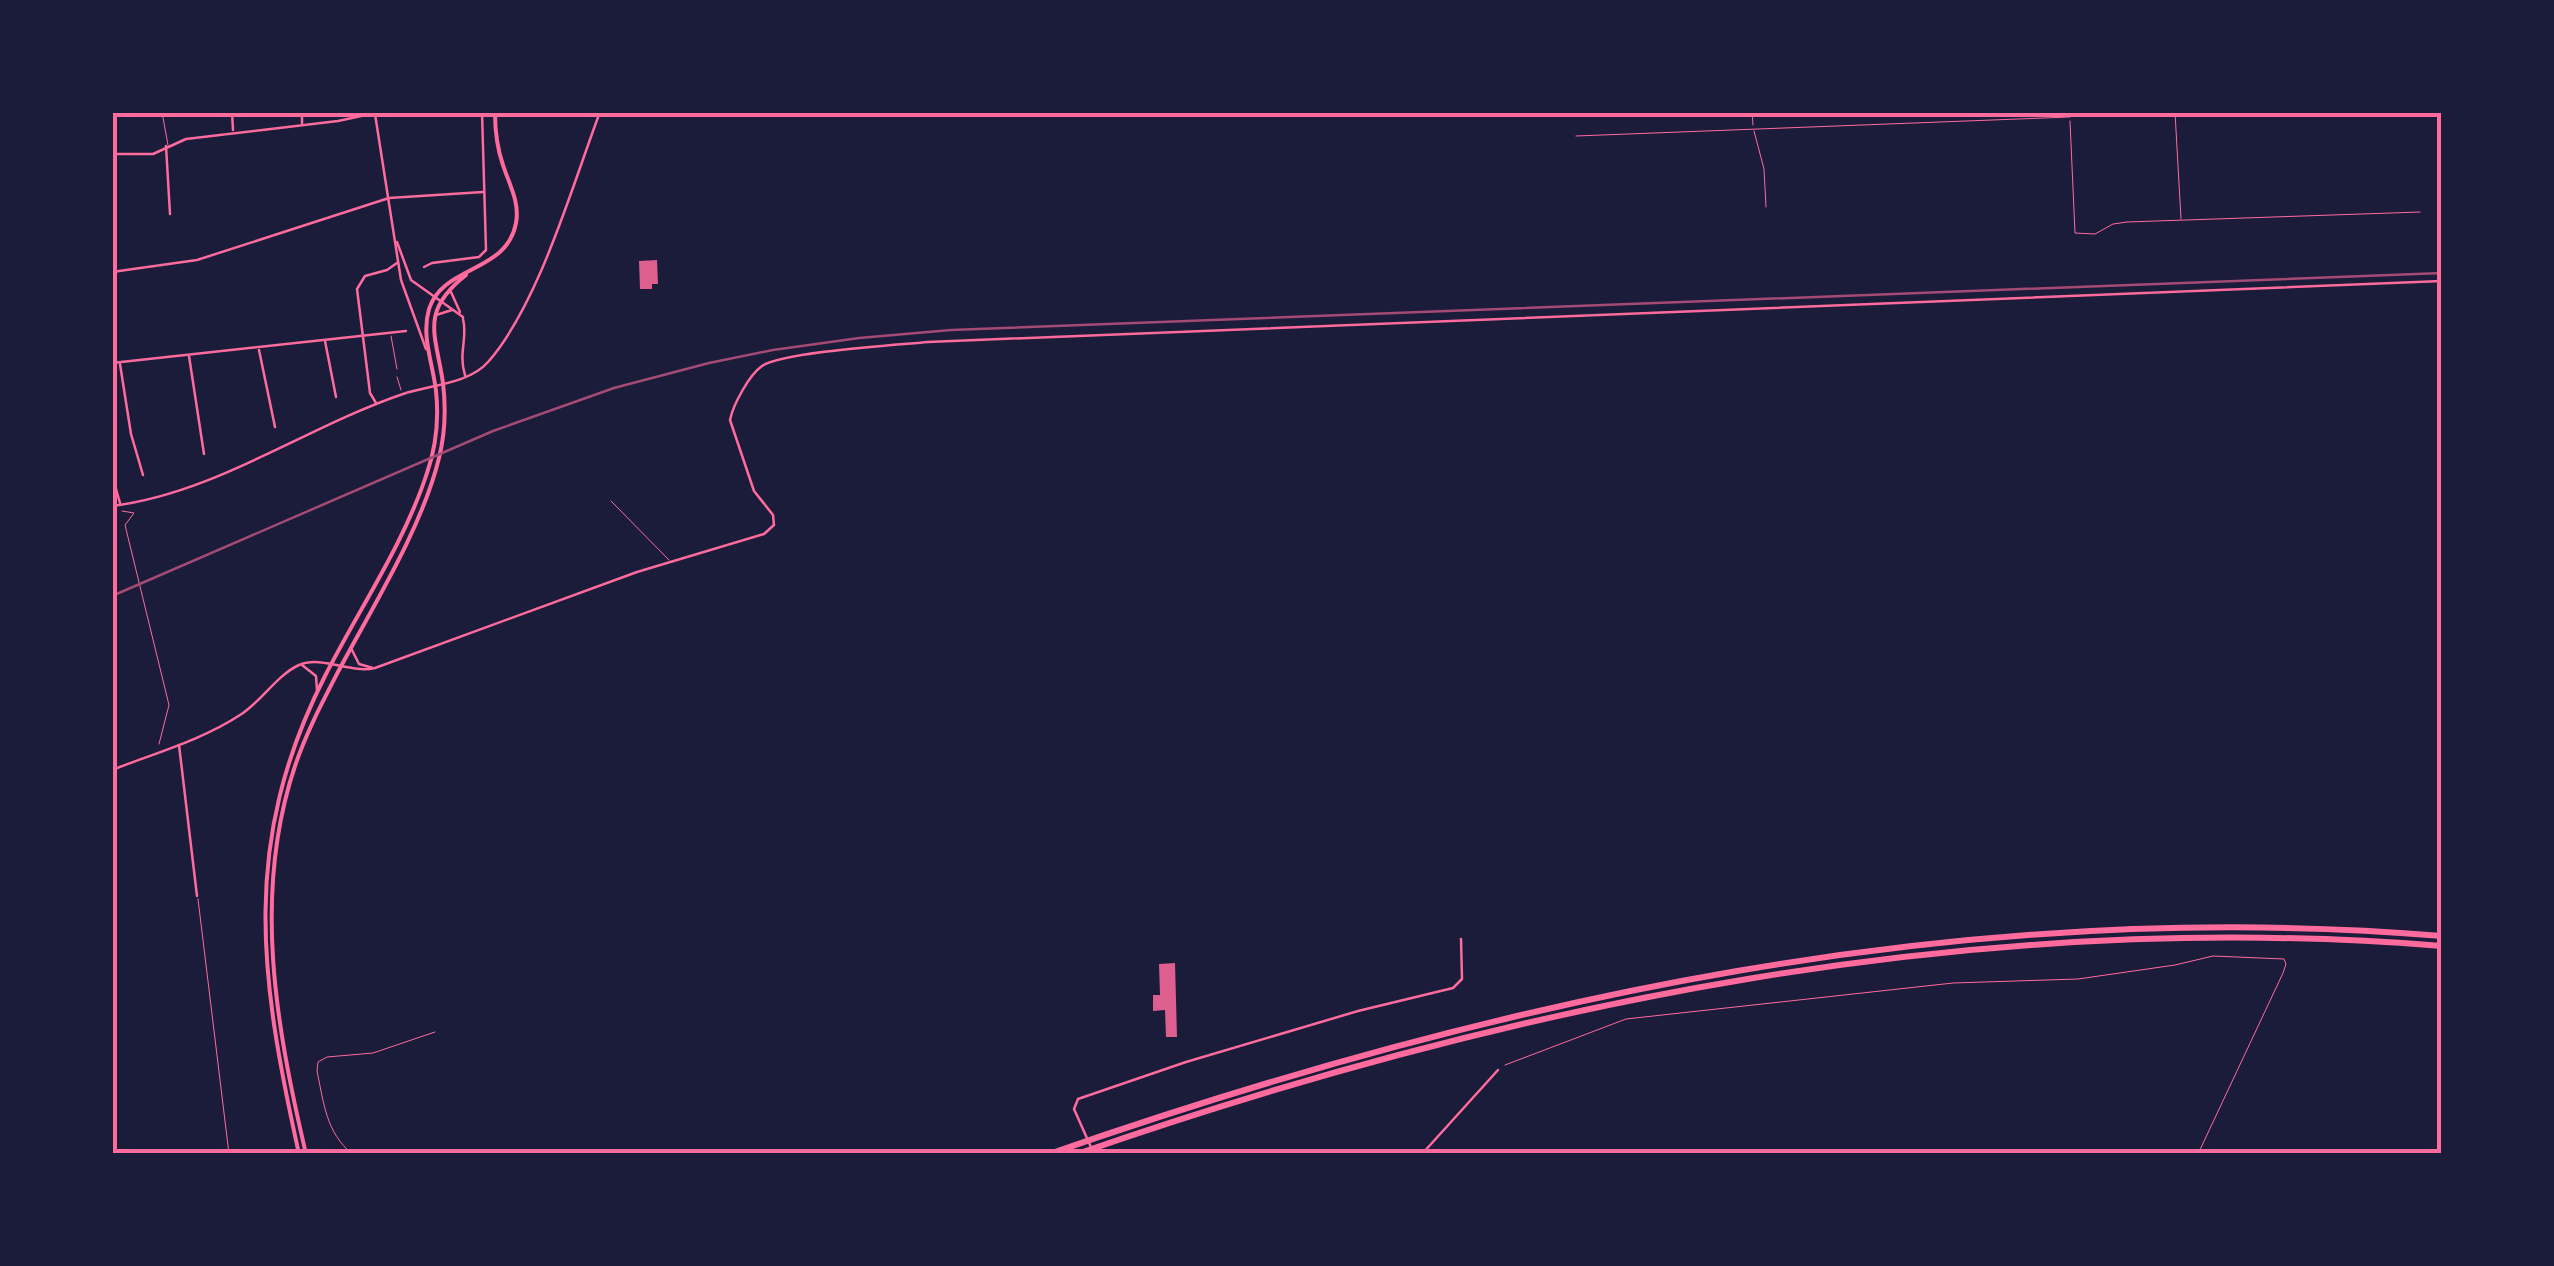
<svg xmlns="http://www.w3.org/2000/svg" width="2554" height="1266" viewBox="0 0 2554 1266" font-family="'Source Sans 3',sans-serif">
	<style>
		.building { fill: #dd5f8e }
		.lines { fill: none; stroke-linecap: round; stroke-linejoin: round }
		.path { stroke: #ff6b9d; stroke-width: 1 }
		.service { stroke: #ff6b9d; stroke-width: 1 }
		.minor { stroke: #ff6b9d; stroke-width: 2.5 }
		.secondary { stroke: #ff6b9d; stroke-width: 4 }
		.motorway { stroke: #ff6b9d; stroke-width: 6 }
		.rail { stroke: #a44b75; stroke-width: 2.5 }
		.neatline { fill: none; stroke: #ff6b9d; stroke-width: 4 }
	</style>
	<rect width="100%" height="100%" fill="#1b1b3a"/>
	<g class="building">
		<polygon points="657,260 658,284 652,284 652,289 640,289 639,261"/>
		<polygon points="1175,963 1177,1037 1166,1037 1165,1010 1153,1011 1153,995 1160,995 1159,964"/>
	</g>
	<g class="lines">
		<g class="path">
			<polyline points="397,377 401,390"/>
			<polyline points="122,511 134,513 125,525 169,705 159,744"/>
			<polyline points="1505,1065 1626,1019 1953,983 2078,979 2175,965 2213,956 2284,959 2286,964 2283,973 2198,1154"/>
		</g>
		<g class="service">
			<polyline points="162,112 168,145"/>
			<polyline points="1752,112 1753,125"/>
			<polyline points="2175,112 2181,219"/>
			<polyline points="2070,121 2075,233 2095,234 2113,224 2127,222 2420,212"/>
			<polyline points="1754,131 1764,169 1766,207"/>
			<polyline points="1576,136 2070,117"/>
			<polyline points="391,336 397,369"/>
			<polyline points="611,501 669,560"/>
			<polyline points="198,899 229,1154"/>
			<path d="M352 1154C326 1132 324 1104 317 1071L318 1062 327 1057 373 1053 435 1032"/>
		</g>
		<g class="minor">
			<polyline points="232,112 233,130"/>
			<polyline points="302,112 302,123"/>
			<polyline points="375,114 401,280 426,349"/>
			<polyline points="166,146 170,214"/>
			<polyline points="112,154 153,154 186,139 338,121 375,113"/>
			<polyline points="397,242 411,280 463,317"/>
			<polyline points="424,267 432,263 479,257 486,250 482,112"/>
			<polyline points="112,272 197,260 389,198 483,192"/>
			<polyline points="451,292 460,312"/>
			<polyline points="436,315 452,310"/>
			<path d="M463 319C468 338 458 353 465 375"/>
			<polyline points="325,341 336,397"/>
			<polyline points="259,350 275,427"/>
			<polyline points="189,356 204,454"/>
			<polyline points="112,363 406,331"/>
			<polyline points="120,364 131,434 143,475"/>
			<polyline points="376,403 370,393 357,289 365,276 387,270 397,263"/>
			<polyline points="112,475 120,503"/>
			<path d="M112 506C216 493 306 427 403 394 429 385 469 384 488 362 539 304 572 186 600 112"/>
			<polyline points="352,650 359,664 373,668"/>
			<polyline points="302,665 316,676 317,690"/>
			<polyline points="179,745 197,896"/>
			<path d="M112 770C155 753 202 740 240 715 261 702 277 675 299 665 322 655 350 674 375 668L637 572 764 534 774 525 773 515 754 491 730 420C733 405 749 375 762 366 783 352 897 345 928 342L2442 281"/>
			<polyline points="1094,1154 1074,1109 1078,1099 1186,1062 1358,1011 1453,988 1462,979 1461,939"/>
			<polyline points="1422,1154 1498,1070"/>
		</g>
		<g class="secondary">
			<path d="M299 1154C260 978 240 843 325 676 359 609 404 544 427 473 436 447 439 419 436 391 433 364 421 336 429 309 443 265 507 273 516 223 520 202 509 184 503 165 497 148 495 130 495 112"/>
			<path d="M306 1154C276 1026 252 894 295 766 306 733 323 701 339 670 373 606 422 528 439 458 445 434 446 408 443 383 436 334 419 312 466 275"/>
		</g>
		<g class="motorway">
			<path d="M1049 1154C1497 998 1964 896 2442 936"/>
			<path d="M1077 1154C1515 1002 1976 908 2442 946"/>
		</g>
		<polyline class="rail" points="112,596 493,431 614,388 709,363 773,350 859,338 951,330 2442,273"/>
	</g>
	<rect width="2554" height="1266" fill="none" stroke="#1b1b3a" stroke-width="230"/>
	<rect x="115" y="115" width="2324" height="1036" class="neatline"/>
</svg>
